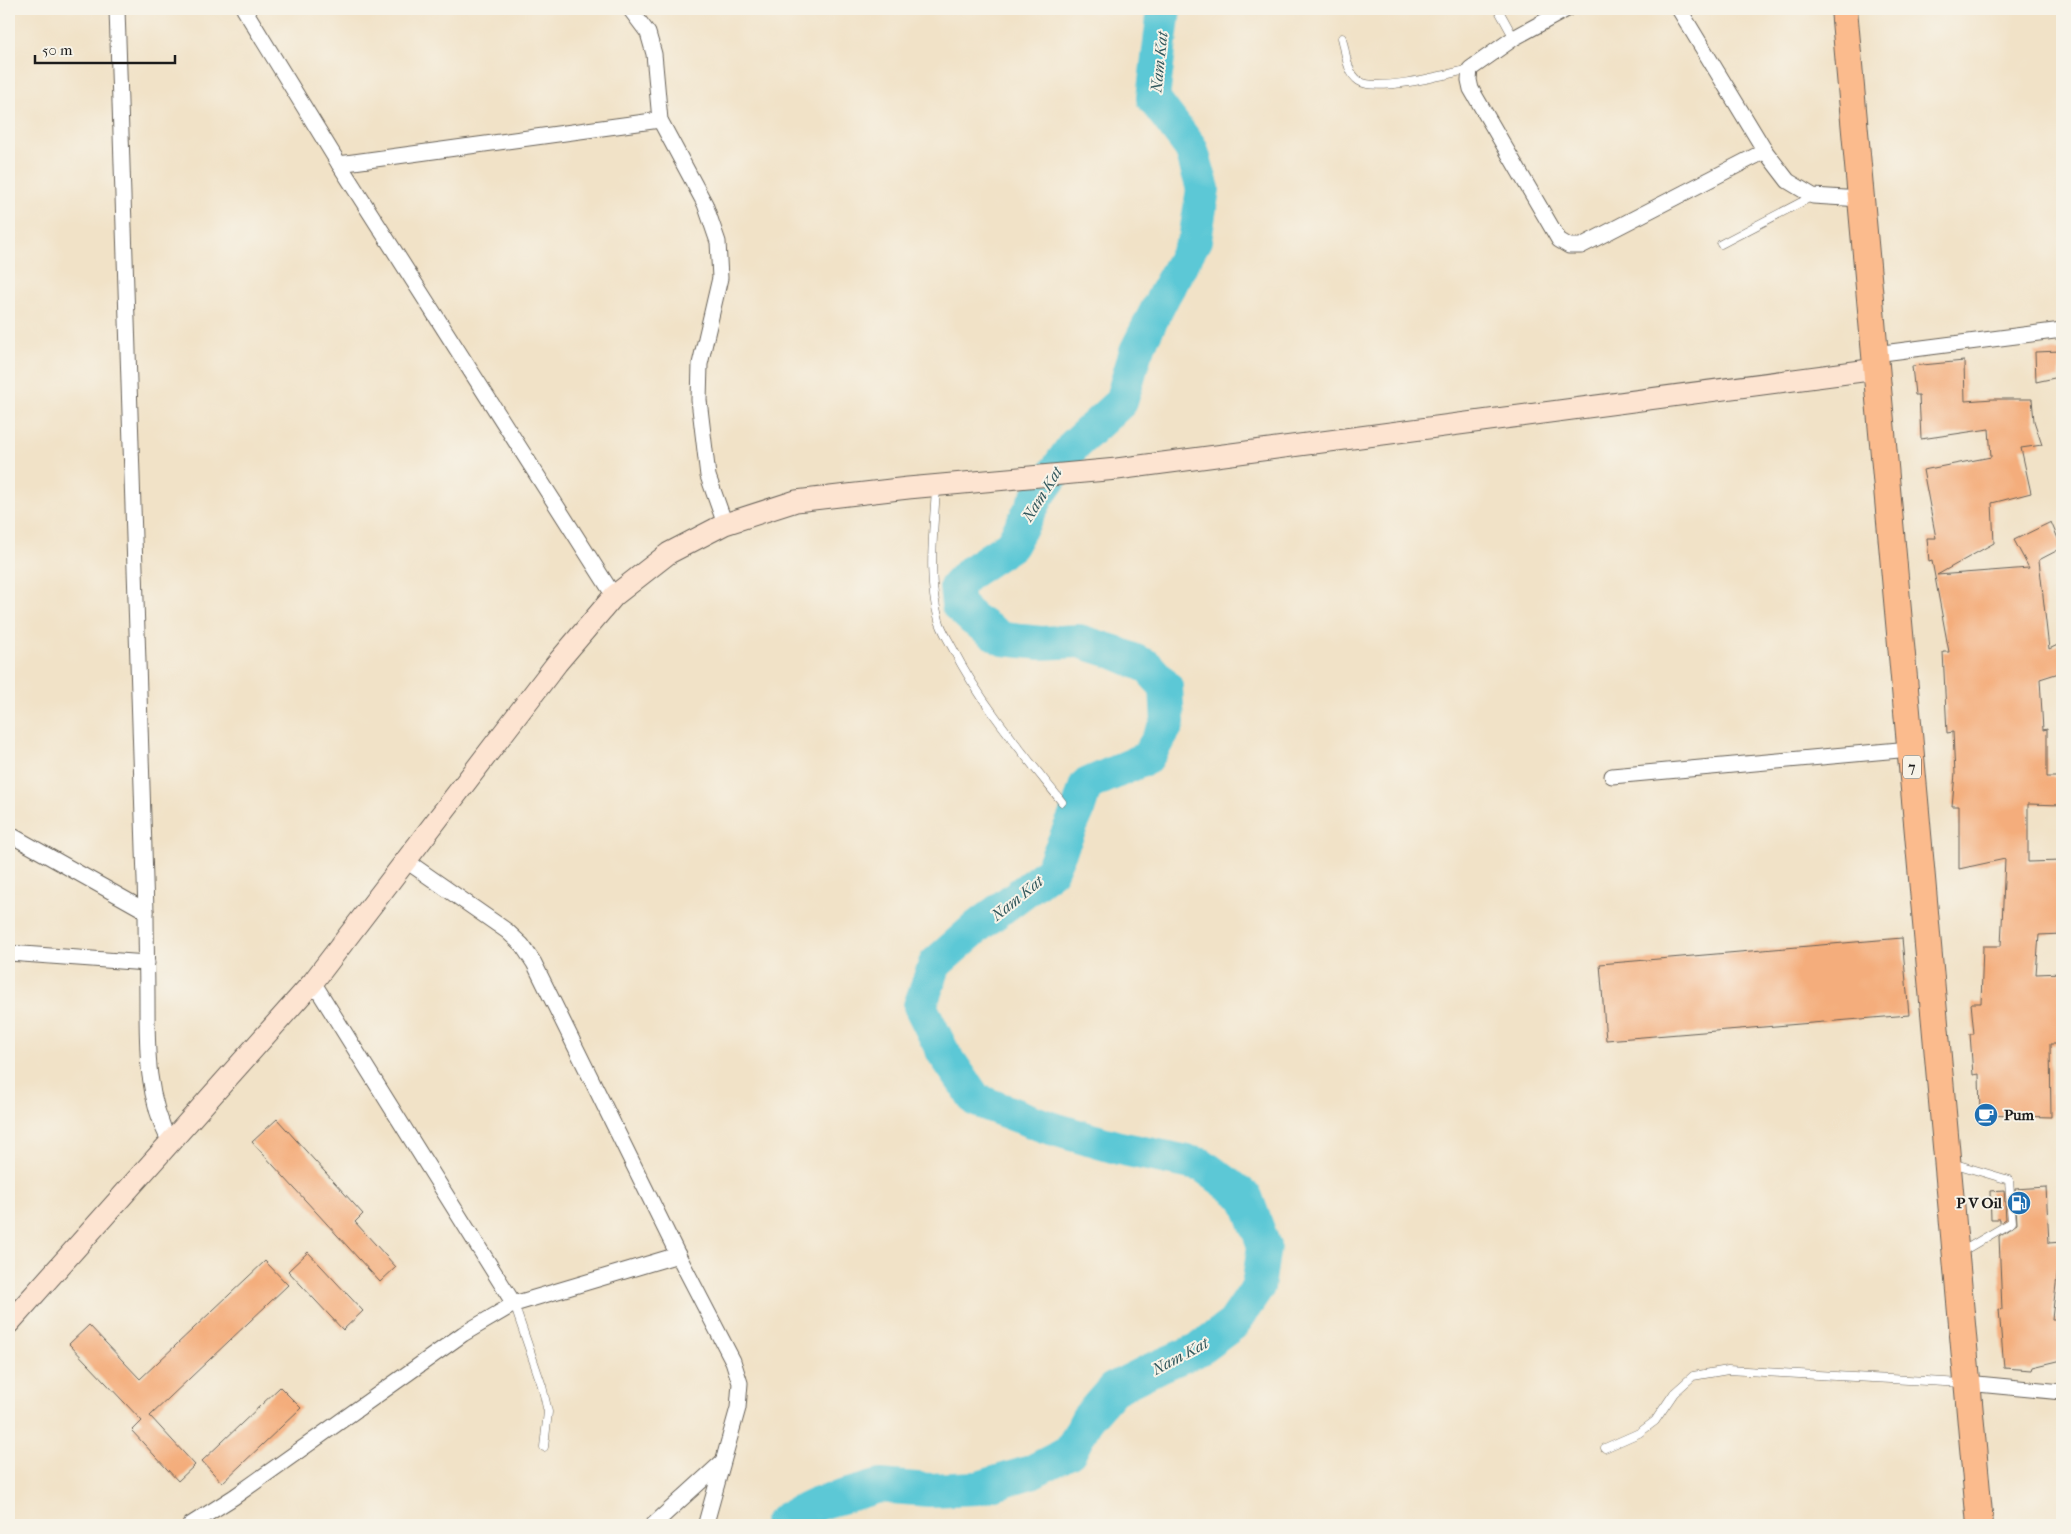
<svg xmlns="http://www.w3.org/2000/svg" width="2071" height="1534" viewBox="0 0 2071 1534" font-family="'IM FELL French Canon',serif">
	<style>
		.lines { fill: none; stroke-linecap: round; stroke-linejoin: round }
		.river { stroke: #5cc8d6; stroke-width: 34 }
		.building { fill: #f4ad7b }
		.lane-casing { stroke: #676158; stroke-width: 9 }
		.street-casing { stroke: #676158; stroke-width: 17 }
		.secondary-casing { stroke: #676158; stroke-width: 23 }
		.highway-casing { stroke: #676158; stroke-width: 28 }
		.lane { stroke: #fff; stroke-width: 8 }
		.street { stroke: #fff; stroke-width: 15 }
		.secondary { stroke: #fde4d1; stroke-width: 21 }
		.highway { stroke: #fbbb8d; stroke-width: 26 }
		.labels { text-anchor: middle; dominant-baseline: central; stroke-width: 4; stroke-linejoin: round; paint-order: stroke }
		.shield { fill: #f7f3e8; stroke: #5e5c59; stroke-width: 1 }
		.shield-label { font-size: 14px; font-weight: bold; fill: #1c1c1c }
		.poi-label { font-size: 15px; font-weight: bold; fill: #1c1c1c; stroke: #f7f3e8; text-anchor: start }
		.water-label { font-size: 16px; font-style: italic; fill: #32585d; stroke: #f7f3e8 }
	</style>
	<rect width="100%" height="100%" fill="#f7f3e8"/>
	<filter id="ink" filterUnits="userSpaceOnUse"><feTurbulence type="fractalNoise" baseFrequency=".02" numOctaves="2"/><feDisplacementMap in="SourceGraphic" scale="10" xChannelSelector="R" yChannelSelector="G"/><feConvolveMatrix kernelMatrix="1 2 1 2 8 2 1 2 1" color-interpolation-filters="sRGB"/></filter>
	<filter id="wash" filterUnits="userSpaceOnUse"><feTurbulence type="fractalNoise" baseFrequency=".0096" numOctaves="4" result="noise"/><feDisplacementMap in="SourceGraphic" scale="20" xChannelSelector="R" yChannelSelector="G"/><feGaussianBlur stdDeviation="1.12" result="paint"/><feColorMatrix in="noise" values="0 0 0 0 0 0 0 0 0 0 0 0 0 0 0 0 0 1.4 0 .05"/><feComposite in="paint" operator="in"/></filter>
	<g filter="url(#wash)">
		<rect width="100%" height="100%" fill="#f1e2c7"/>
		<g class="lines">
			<polyline class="river" points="780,1525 786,1519 820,1503 880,1486 929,1490 978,1488 1031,1472 1070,1452 1087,1419 1113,1389 1153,1369 1199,1349 1233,1324 1258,1287 1264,1246 1246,1197 1202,1165 1119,1148 1047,1127 976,1100 943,1052 920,1006 935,964 978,926 1051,871 1078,810 1086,785 1147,758 1168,723 1166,687 1147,666 1114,652 1079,641 1041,643 1003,639 973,619 958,605 956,587 969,573 1011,545 1038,496 1074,445 1121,402 1136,351 1164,295 1195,240 1203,189 1191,148 1153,98 1164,9"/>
		</g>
		<g id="blocks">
			<g class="building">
				<polygon points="2061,351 2059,377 2036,382 2035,352"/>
				<polygon points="1964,361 1965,401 1993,399 2032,399 2034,421 2042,445 2021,448 2031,493 1992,503 1994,543 1937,575 2029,568 2014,540 2051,522 2062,548 2039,560 2049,649 2062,643 2062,672 2040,679 2043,730 2047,729 2047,777 2062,777 2062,805 2028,804 2028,862 2062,861 2062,934 2039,935 2036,974 2062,973 2062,1044 2050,1044 2051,1117 1980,1115 1979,1074 1973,1075 1970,1034 1974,1034 1971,1003 1981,1003 1983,946 2001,946 2005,859 1959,869 1959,806 1952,806 1955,774 1953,732 1947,733 1943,652 1949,652 1932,561 1929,562 1927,538 1936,538 1923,470 1991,457 1989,429 1921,439 1919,395 1915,395 1912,366"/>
				<polygon points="1902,938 1909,1015 1606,1040 1600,964"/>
				<polygon points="277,1119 363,1214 355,1222 396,1267 380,1282 252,1142"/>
				<polygon points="2046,1187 2049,1243 2061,1242 2052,1319 2062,1319 2062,1360 2033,1367 2032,1370 2004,1368 1999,1309 2002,1310 1999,1236 2017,1224 2015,1189"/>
				<polygon points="2004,1190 2006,1219 1999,1223 1999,1219 1991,1219 1990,1191"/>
				<polygon points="308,1252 363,1311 343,1330 288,1271"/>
				<polygon points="265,1261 288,1285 150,1416 195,1465 178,1481 132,1431 142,1421 69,1344 89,1325 140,1379"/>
				<polygon points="280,1387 301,1408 222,1483 202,1461"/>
			</g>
		</g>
	</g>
	<g filter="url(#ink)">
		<use href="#blocks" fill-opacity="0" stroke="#676158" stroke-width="1"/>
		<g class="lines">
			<g class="lane-casing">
				<g id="lane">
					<polyline points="1498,9 1514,38"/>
					<path d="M1342 38C1346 52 1346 72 1359 81 1377 93 1448 74 1470 69"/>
					<polyline points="1721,244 1813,196"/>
					<path d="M936 487C934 530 927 579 939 620 941 629 948 639 952 647 981 704 1023 753 1062 802"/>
					<polyline points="1952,1163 2009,1180 2012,1222 1961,1252"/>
					<polyline points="514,1304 542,1386 548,1412 544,1447"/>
					<polyline points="1605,1448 1639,1433 1655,1421 1674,1393 1693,1376 1728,1370 1963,1383"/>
				</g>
			</g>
			<g class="street-casing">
				<g id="street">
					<path d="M117 9 146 911C146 942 147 973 147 1004 147 1054 147 1097 170 1143"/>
					<polyline points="244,9 339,164 614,596"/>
					<polyline points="630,9 648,33 654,54 660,120 705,204 718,242 720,278 700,364 699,400 708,476 725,524"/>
					<polyline points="1567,9 1514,38 1470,69 1469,80 1471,89 1559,240 1569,246 1581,246 1765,151"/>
					<polyline points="1679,9 1765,151 1788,181 1813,196 1861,199"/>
					<polyline points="339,164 660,120"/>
					<polyline points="1875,354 2062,330"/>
					<polyline points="1612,776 1910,749"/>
					<polyline points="9,834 146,911"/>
					<polyline points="405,860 507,931 522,945 534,963 678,1255 733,1361 740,1383 738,1408 706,1523"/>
					<polyline points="9,953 147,963"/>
					<polyline points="313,982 514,1304"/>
					<polyline points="1967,1383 2062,1392"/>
					<polyline points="190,1525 234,1497 463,1334 514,1304 678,1255"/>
					<polyline points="653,1525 722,1462"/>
				</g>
			</g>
			<g class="secondary-casing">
				<polyline id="secondary" points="9,1323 313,982 557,663 614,596 669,553 725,524 796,501 908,488 1117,469 1877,369"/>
			</g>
			<g class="highway-casing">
				<polyline id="highway" points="1844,9 1980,1525"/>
			</g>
			<use href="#lane" class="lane"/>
			<use href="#street" class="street"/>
			<use href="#secondary" class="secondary"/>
			<use href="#highway" class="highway"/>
		</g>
	</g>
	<defs>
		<g id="cafe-disc" transform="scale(1.25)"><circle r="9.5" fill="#1f6fb2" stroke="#f7f3e8"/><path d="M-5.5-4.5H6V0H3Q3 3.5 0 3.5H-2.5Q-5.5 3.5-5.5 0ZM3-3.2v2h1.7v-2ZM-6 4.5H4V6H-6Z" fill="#fff"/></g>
		<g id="fuel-disc" transform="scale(1.25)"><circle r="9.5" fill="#1f6fb2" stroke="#f7f3e8"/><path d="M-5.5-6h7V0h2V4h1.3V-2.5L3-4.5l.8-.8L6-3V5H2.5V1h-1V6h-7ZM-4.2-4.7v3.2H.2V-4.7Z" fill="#fff"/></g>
	</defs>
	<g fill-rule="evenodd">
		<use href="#cafe-disc" x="1986" y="1115"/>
		<use href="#fuel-disc" x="2019" y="1203"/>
	</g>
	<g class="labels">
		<rect class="shield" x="1903" y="755.5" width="18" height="23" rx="4"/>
		<g class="shield-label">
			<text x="1912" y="767">7</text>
		</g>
		<g class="poi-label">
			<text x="2004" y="1115">Pum</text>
			<text x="2002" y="1203" text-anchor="end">P V Oil</text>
		</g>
		<g class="water-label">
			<text transform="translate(1159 62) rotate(-84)">Nam Kat</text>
			<text transform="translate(1042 494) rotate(-58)">Nam Kat</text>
			<text transform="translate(1017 898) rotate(-39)">Nam Kat</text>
			<text transform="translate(1180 1356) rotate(-28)">Nam Kat</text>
		</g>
	</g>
	<rect width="2071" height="1534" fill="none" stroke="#f7f3e8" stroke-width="30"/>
	<path d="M35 55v8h140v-8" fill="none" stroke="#1c1c1c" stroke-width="2.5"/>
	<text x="42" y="55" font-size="15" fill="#1c1c1c" stroke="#f7f3e8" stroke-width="4" paint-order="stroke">50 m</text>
</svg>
